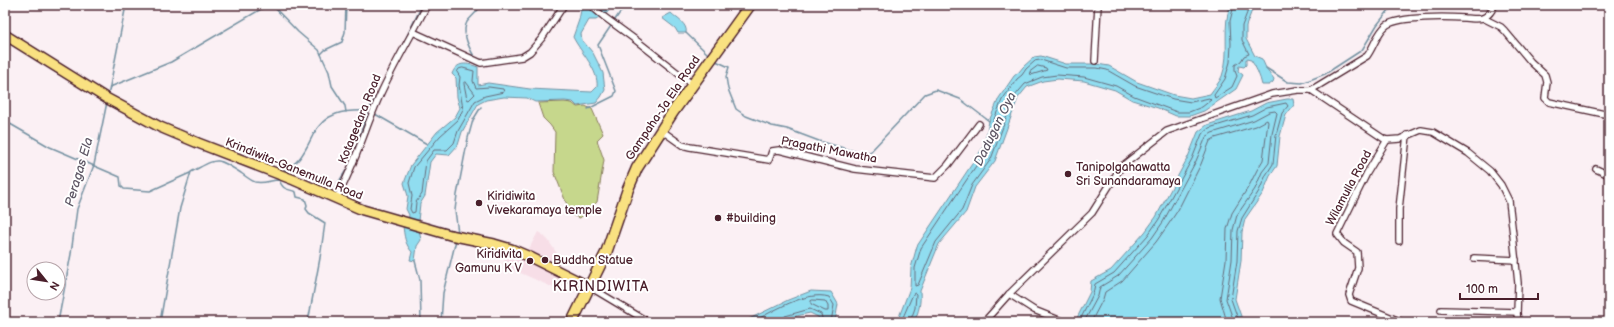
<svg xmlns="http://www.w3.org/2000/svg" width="1614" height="327" viewBox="0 0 1614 327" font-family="'Balsamiq Sans',sans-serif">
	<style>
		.built { fill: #f7dee7 }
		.green { fill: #c6d78c; stroke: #887b5c }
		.water { fill: #90ddf0; stroke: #7491a1 }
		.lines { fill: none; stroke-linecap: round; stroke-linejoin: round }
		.shore { stroke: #666b7a; stroke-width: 1 }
		.stream { stroke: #7491a1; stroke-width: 1.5 }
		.street-casing { stroke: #4a1f2b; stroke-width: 8 }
		.primary-casing { stroke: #4a1f2b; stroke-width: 12 }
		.highway-casing { stroke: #4a1f2b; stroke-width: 13 }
		.street { stroke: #fff; stroke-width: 5.5 }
		.primary { stroke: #f9e181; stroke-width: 9 }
		.highway { stroke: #f9e181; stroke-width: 10 }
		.poi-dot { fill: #4a1f2b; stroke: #fff; stroke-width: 1.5 }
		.labels { text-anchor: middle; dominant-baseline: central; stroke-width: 4; stroke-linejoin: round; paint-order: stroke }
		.street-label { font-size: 12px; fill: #4a1f2b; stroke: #fff }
		.poi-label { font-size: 12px; fill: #4a1f2b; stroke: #fff; text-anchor: start }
		.water-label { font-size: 13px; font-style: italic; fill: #5f5866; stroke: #fff }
		.quarter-label { font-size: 14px; letter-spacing: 1px; fill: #4a1f2b; stroke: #fff }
	</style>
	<rect width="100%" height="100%" fill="#fbf0f4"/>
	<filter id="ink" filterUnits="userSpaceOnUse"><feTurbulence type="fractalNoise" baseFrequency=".025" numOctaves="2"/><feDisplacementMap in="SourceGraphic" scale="8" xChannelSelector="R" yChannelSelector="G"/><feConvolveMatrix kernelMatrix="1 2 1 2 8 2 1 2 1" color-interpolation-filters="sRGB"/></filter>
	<g filter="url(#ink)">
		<g class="built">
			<polygon points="538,232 543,235 548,240 558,255 558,258 554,270 559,277 554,288 503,265 506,253 509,251 525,256"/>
			<polygon points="805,318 813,319 816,322 787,322"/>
		</g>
		<polygon class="green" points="564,102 572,103 577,107 585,106 592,109 603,134 597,140 604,160 597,202 580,218 571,215 554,172 555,132 550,125 543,118 538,103"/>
		<g class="water">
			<polygon points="606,5 614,5 604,16 596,10"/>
			<path d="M1231 5H1254L1246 26V39L1255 56 1262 59 1266 68 1274 79 1273 82 1269 85H1262C1260 76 1256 67 1251 60L1246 59V65L1244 67 1239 66 1238 71 1243 75 1236 89 1204 111 1190 116H1176L1158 108 1132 100 1115 90 1084 81 1058 79 1043 81 1027 87 1018 98 995 161 975 187 966 212 939 244 920 291C921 303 919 311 914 322H897L910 288 911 268 917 246 984 146 989 121 999 98 1014 76 1019 72 1023 67 1034 57 1041 56 1066 64H1097L1109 66 1137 82 1174 95 1191 98 1210 94C1214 88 1220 82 1222 76 1231 53 1221 24 1231 5Z"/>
			<path d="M585 7H588L591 11 602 16 596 20H589L581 34 582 40 593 53 603 73 605 90 601 97 596 103 577 106 573 102 565 101 535 102 527 98 504 97 486 100 478 104 462 132 458 145 449 155 436 154 430 162 425 196 420 204 417 229 419 230 421 240 417 246 415 261 410 260 412 252C405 244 404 236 403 225L407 226 409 215 406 209 408 196 404 183 411 165 437 132 455 117 460 108 457 97 456 78 452 74C457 61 467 63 478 67V85L488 83 530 89 592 92 597 87C599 70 581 53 573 37L579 20 581 10Z"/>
			<path d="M671 13C677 19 688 24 686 33H678L675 28 662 18Z"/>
			<polygon points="1287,99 1293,99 1294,105 1286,115 1280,136 1277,166 1270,176 1263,193 1245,219 1242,232 1241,261 1235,299 1243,322 1075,322 1090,292 1091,281 1111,270 1145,232 1156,217 1188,157 1198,132 1207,125 1251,111 1266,103"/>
			<polygon points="811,291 831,292 838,304 835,322 820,322 818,317 810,313 792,317 782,322 743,322 788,300"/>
		</g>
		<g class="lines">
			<g class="shore">
				<polyline points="1234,5 1230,21 1231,44 1230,62 1225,79 1214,95 1215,98 1232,87 1237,76 1235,71 1235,65 1241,61 1244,56 1249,54 1242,40 1242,26 1250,5"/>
				<polygon points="1041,60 1066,68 1097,68 1107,70 1135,86 1173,99 1191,102 1209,98 1211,100 1202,107 1189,112 1177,112 1134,96 1116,86 1084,77 1057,75 1042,77 1025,84 1014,97 991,159 972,185 962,210 936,242 918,285 915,286 915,268 921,248 988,148 993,122 1002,100 1017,79 1022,75 1026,69 1035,61"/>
				<polygon points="1038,66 1046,68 1047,70 1031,75 1030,72"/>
				<polygon points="463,68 474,71 473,81 476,88 489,87 503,89 504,92 485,96 475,101 458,131 454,143 447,150 434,150 426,161 422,194 416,202 415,212 412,213 410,209 412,196 409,183 414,167 440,136 458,120 463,109 459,85 460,77 457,72 459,69"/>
				<polygon points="466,82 475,94 469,100 467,99 464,84"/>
				<polygon points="813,300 825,301 828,306 828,311 825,311 811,304 811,301"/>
				<path d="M752 322C772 312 806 290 829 297L834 305 831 322"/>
				<polyline points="782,322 785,316 810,309 821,314 823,322"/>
				<polyline points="901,322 913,294 915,293 916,294 915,308 910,322"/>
				<polyline points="1079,322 1093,294 1095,284 1114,273 1148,235 1159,219 1192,159 1202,134 1209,128 1252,115 1267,107 1286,103 1288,106 1282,113 1276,135 1273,164 1266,175 1259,191 1242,218 1238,231 1237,261 1231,299 1239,322"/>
				<polyline points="1084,322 1098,296 1100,287 1118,276 1152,238 1163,222 1196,161 1206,137 1212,133 1254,120 1269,112 1275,111 1277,113 1272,134 1269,163 1262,172 1255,189 1237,215 1233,230 1232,260 1226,299 1234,322"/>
				<polyline points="1091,322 1103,299 1105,292 1122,281 1156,242 1168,225 1178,210 1201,164 1210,141 1215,138 1256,126 1267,120 1268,122 1263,160 1257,170 1249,186 1232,213 1227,229 1226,260 1220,298 1227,322"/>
			</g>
			<g class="stream">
				<polyline points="272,5 298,32 319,50 329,72 332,86 345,106 346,112"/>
				<polyline points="686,33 708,54"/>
				<polyline points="401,48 422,5"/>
				<polyline points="321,54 325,50 342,42 345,32 346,5"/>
				<path d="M475 58C469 48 461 33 467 22 471 16 478 12 481 5"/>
				<polyline points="716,61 729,67 726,77 728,89 736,109 746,116 772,126 787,129 819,141 854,151 865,153 871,151 925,94 936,90 960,99 989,121"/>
				<polyline points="1266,68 1288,82 1302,83 1325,74 1362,50 1377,25 1393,5"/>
				<polyline points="110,87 171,62 268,5"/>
				<polyline points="108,96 126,5"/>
				<polyline points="588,109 614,96 616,91 598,45 621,11 633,5"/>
				<polyline points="375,114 427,144"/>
				<polyline points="5,121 50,147 120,177 121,186 124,189 150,191 190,173"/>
				<polyline points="351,161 368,111 383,83"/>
				<path d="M282 172C288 168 295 164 299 159 305 152 309 143 313 135 325 112 344 110 368 111"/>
				<polyline points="335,188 350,164"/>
				<polyline points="458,233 455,210 457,195 468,138 473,120 481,107"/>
				<polyline points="415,261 420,280 421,322"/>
				<polyline points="58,322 71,254 77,209 94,165 107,102"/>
				<path d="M160 322 180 208 191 172C218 158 215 156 241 173 245 176 250 180 255 182 264 184 271 180 279 180 284 191 286 188 296 192L297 197 305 199 307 205 306 209 309 213 325 223 320 258 308 322"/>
				<polyline points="441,322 443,293 456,240"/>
			</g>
			<g class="street-casing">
				<g id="street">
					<polyline points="590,5 603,16 637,41 693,85"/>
					<polyline points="1483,18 1501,27 1505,31 1531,62 1545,75 1547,82 1545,98 1549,102 1609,115"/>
					<polyline points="413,32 481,63 522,57 530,52 542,38 564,5"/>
					<polyline points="1095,61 1098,5"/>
					<polyline points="1311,90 1384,139 1387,140 1400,139 1421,130 1433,132 1468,153 1490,171 1501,185 1509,201 1513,235 1518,283 1517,313 1518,322"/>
					<polyline points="661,130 682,145 690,147 769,160 772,151 779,150 855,169 935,178 948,165 979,124"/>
					<polyline points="1387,140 1367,173 1337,234 1344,243 1357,252 1358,268 1349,295 1351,301 1402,322"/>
					<polyline points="1596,169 1609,175"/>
					<path d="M336 199C355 165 364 131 380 95 394 64 412 35 427 5"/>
					<polyline points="1399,241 1399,209 1407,135"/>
					<polyline points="1474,258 1516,260"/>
					<polyline points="590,287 645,320"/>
					<polyline points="1009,294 1034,310 1064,322"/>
					<polyline points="1441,310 1517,312"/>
					<path d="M984 322 1009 294 1092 213 1121 167 1167 131 1272 94 1298 90H1311L1367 56C1374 47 1377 32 1387 25 1401 16 1447 17 1464 18 1470 18 1477 20 1483 18 1489 16 1492 10 1495 5"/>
				</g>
			</g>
			<g class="primary-casing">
				<polyline id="primary" points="5,35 106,98 160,127 198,143 294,180 363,210 450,235 494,244 511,249 532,258 590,287"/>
			</g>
			<g class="highway-casing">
				<polyline id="highway" points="572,322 606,253 628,189 637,168 673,112 750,5"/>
			</g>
			<use href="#street" class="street"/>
			<use href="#primary" class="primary"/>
			<use href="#highway" class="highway"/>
		</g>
	</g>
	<g class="poi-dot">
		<circle cx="1068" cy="174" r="4"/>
		<circle cx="479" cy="203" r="4"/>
		<circle cx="718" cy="218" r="4"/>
		<circle cx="545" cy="260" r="4"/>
		<circle cx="530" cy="261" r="4"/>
	</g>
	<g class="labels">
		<g class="street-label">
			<text transform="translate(663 108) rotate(-56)">Gampaha-Ja Ela Road</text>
			<text transform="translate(360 119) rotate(-68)">Kotagedara Road</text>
			<text transform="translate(829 150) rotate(11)">Pragathi Mawatha</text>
			<text transform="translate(294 169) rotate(22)">Krindiwita-Ganemulla Road</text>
			<text transform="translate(1349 188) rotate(-62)">Wilamulla Road</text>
		</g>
		<g class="poi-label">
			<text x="1076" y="167">Tanipolgahawatta<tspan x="1076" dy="14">Sri Sunandaramaya</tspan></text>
			<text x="487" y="196">Kiridiwita<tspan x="487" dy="14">Vivekaramaya temple</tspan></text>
			<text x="726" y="218">#building</text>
			<text x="522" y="254" text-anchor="end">Kiridivita<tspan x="522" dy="14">Gamunu K V</tspan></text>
			<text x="553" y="260">Buddha Statue</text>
		</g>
		<g class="water-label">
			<text transform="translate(995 129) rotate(-64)">Dadugan Oya</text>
			<text transform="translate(79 172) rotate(-74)">Peragas Ela</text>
		</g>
		<g class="quarter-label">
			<text x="601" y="286">KIRINDIWITA</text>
		</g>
	</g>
	<rect width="1614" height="327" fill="none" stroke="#fff" stroke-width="20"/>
	<rect x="10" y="10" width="1594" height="307" fill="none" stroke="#4a1f2b" stroke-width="1.5" filter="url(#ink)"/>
	<g transform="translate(46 281) rotate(120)"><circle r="19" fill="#ffffff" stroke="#b7a5aa"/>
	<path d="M0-3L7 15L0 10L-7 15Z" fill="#4a1f2b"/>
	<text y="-6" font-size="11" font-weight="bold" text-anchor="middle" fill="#4a1f2b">N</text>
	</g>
	<path d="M1460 293v6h78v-6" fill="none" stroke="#4a1f2b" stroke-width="2"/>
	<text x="1466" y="293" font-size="12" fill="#4a1f2b" stroke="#ffffff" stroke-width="3" paint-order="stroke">100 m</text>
</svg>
